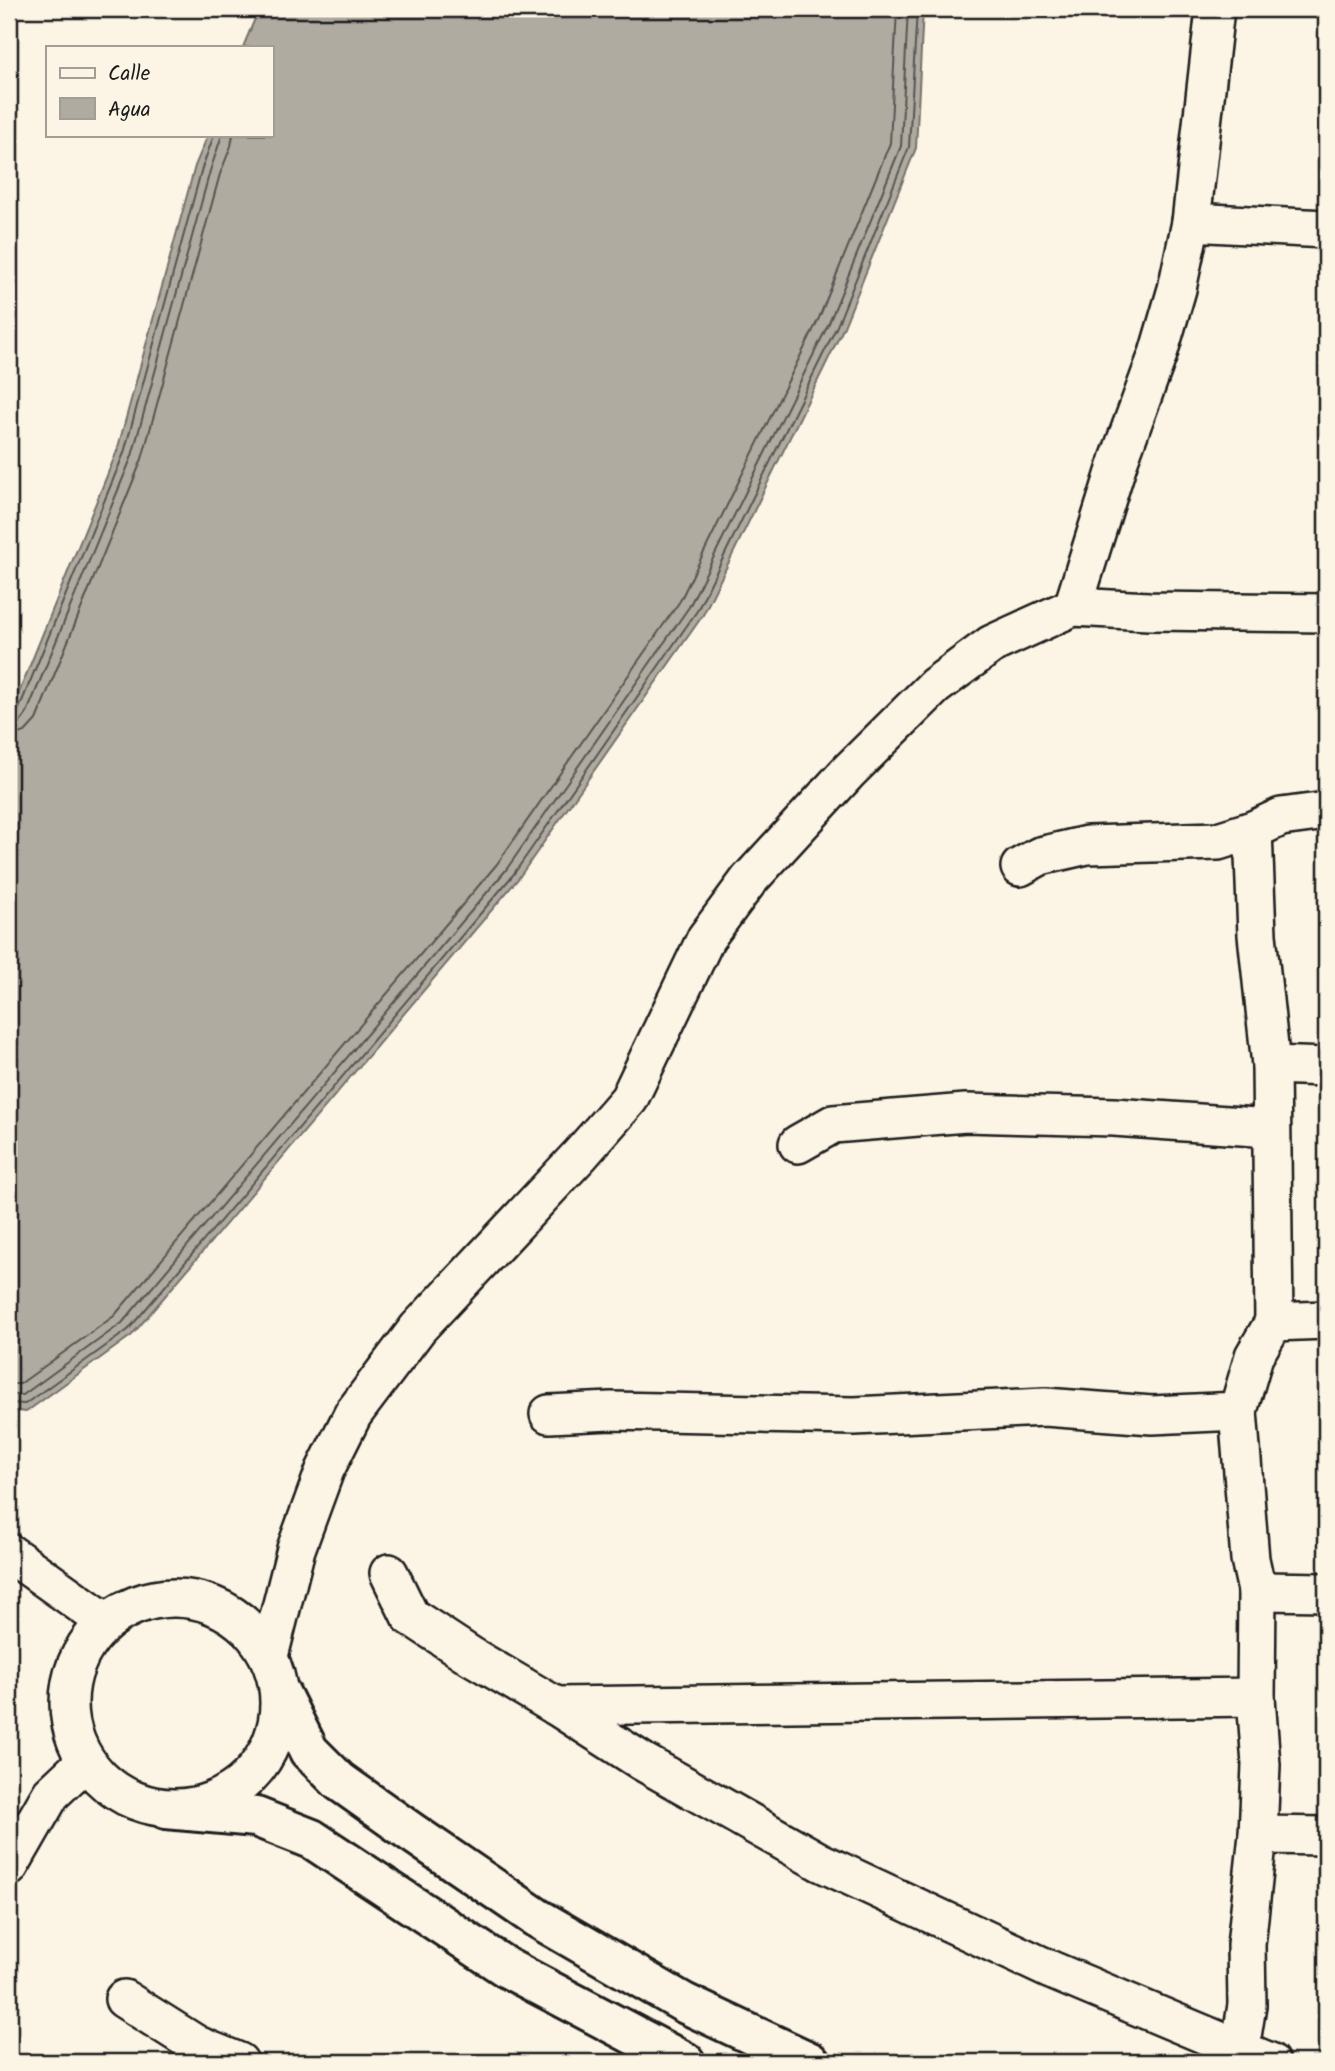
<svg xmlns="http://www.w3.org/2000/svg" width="1335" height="2071" viewBox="0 0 1335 2071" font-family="Kalam,sans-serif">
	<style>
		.water { fill: #b0aba1; stroke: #75726c; stroke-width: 2 }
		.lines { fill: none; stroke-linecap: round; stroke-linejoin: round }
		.shore { stroke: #575551; stroke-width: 2 }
		.minor-casing { stroke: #1c1c1c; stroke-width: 42 }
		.tertiary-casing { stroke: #1c1c1c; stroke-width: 44 }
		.minor { stroke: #fcf5e5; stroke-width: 37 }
		.tertiary { stroke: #fcf5e5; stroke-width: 38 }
	</style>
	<rect width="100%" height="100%" fill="#fcf5e5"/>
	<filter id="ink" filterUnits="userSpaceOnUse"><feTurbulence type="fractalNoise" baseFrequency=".0143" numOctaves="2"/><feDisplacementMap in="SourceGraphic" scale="14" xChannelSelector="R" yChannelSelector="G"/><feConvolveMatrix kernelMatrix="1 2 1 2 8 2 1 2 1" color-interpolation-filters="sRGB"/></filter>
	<g filter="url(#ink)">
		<polygon class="water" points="259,9 923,9 916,148 843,329 703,615 518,879 132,1335 26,1412 9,1410 9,717 117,451 195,166 208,135 271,135 271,47 243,47"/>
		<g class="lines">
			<g class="shore">
				<polyline points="9,716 14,716 18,711 124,453 202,168 214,135"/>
				<polyline points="9,725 20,723 26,715 132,456 210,171 222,135"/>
				<polyline points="9,736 25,732 36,720 142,459 220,174 231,146 233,135"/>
				<polyline points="9,1384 20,1384 114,1316 497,864 680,601 819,318 890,143 897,9"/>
				<polyline points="9,1395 23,1395 122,1323 506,870 689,607 829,323 901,146 908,9"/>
				<polyline points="9,1403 25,1404 128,1330 513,875 697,611 837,326 909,147 917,9"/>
			</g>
			<g class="minor-casing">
				<g id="minor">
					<polyline points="1191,222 1326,229"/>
					<polyline points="1073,607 1119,460 1158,354 1177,289 1191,222 1215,9"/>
					<polyline points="1253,830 1257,935 1271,1065 1274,1322"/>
					<polyline points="1020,867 1040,856 1087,845 1218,841 1253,830 1281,817 1326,811"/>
					<polyline points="1271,1065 1326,1067"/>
					<polyline points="798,1144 833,1124 966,1113 1114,1117 1270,1128"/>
					<polyline points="1238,1411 1250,1559 1257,1591"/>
					<polyline points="549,1414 611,1411 854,1416 1045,1407 1152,1415 1238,1411 1254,1356 1274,1322 1326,1320"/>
					<polyline points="9,1553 106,1622"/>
					<polyline points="389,1573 410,1616 471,1656 556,1706 643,1762 820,1862 1051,1970 1270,2062"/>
					<circle cx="174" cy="1703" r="105"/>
					<polyline points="269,1656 296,1549 325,1470 353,1414 418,1328 580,1155 629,1099 706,938 749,880 849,771 935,686 992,644 1073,607 1149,611 1326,613"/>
					<polyline points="1256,1697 1261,1765 1258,1835 1326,1836"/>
					<polyline points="556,1706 1256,1697 1257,1591 1326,1592"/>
					<polyline points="9,1867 51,1794 86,1761"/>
					<polyline points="124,1999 197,2045 239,2062"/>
					<polyline points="1240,2049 1247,2005 1246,1945 1258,1835"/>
				</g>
			</g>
			<g class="tertiary-casing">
				<g id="tertiary">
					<polyline points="280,1693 309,1751 339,1781 411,1832 537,1918 684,2003 810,2062"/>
					<polyline points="166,1809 256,1817 312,1839 507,1968 685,2062"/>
				</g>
			</g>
			<use href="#minor" class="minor"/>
			<use href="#tertiary" class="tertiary"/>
		</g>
	</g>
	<rect width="1335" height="2071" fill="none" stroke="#fcf5e5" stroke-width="35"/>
	<rect x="18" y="18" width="1300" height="2036" fill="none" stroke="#1c1c1c" stroke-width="2.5" filter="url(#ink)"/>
	<rect x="46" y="46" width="228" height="91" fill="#fcf5e5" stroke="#a29e95" stroke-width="2"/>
	<rect x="60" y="68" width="35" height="10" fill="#fcf5e5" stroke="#a29e95" stroke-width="2"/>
	<text x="108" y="80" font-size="21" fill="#1c1c1c">Calle</text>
	<rect x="60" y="98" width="35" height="21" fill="#b0aba1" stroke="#a29e95" stroke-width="2"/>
	<text x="108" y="116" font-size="21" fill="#1c1c1c">Agua</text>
</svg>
